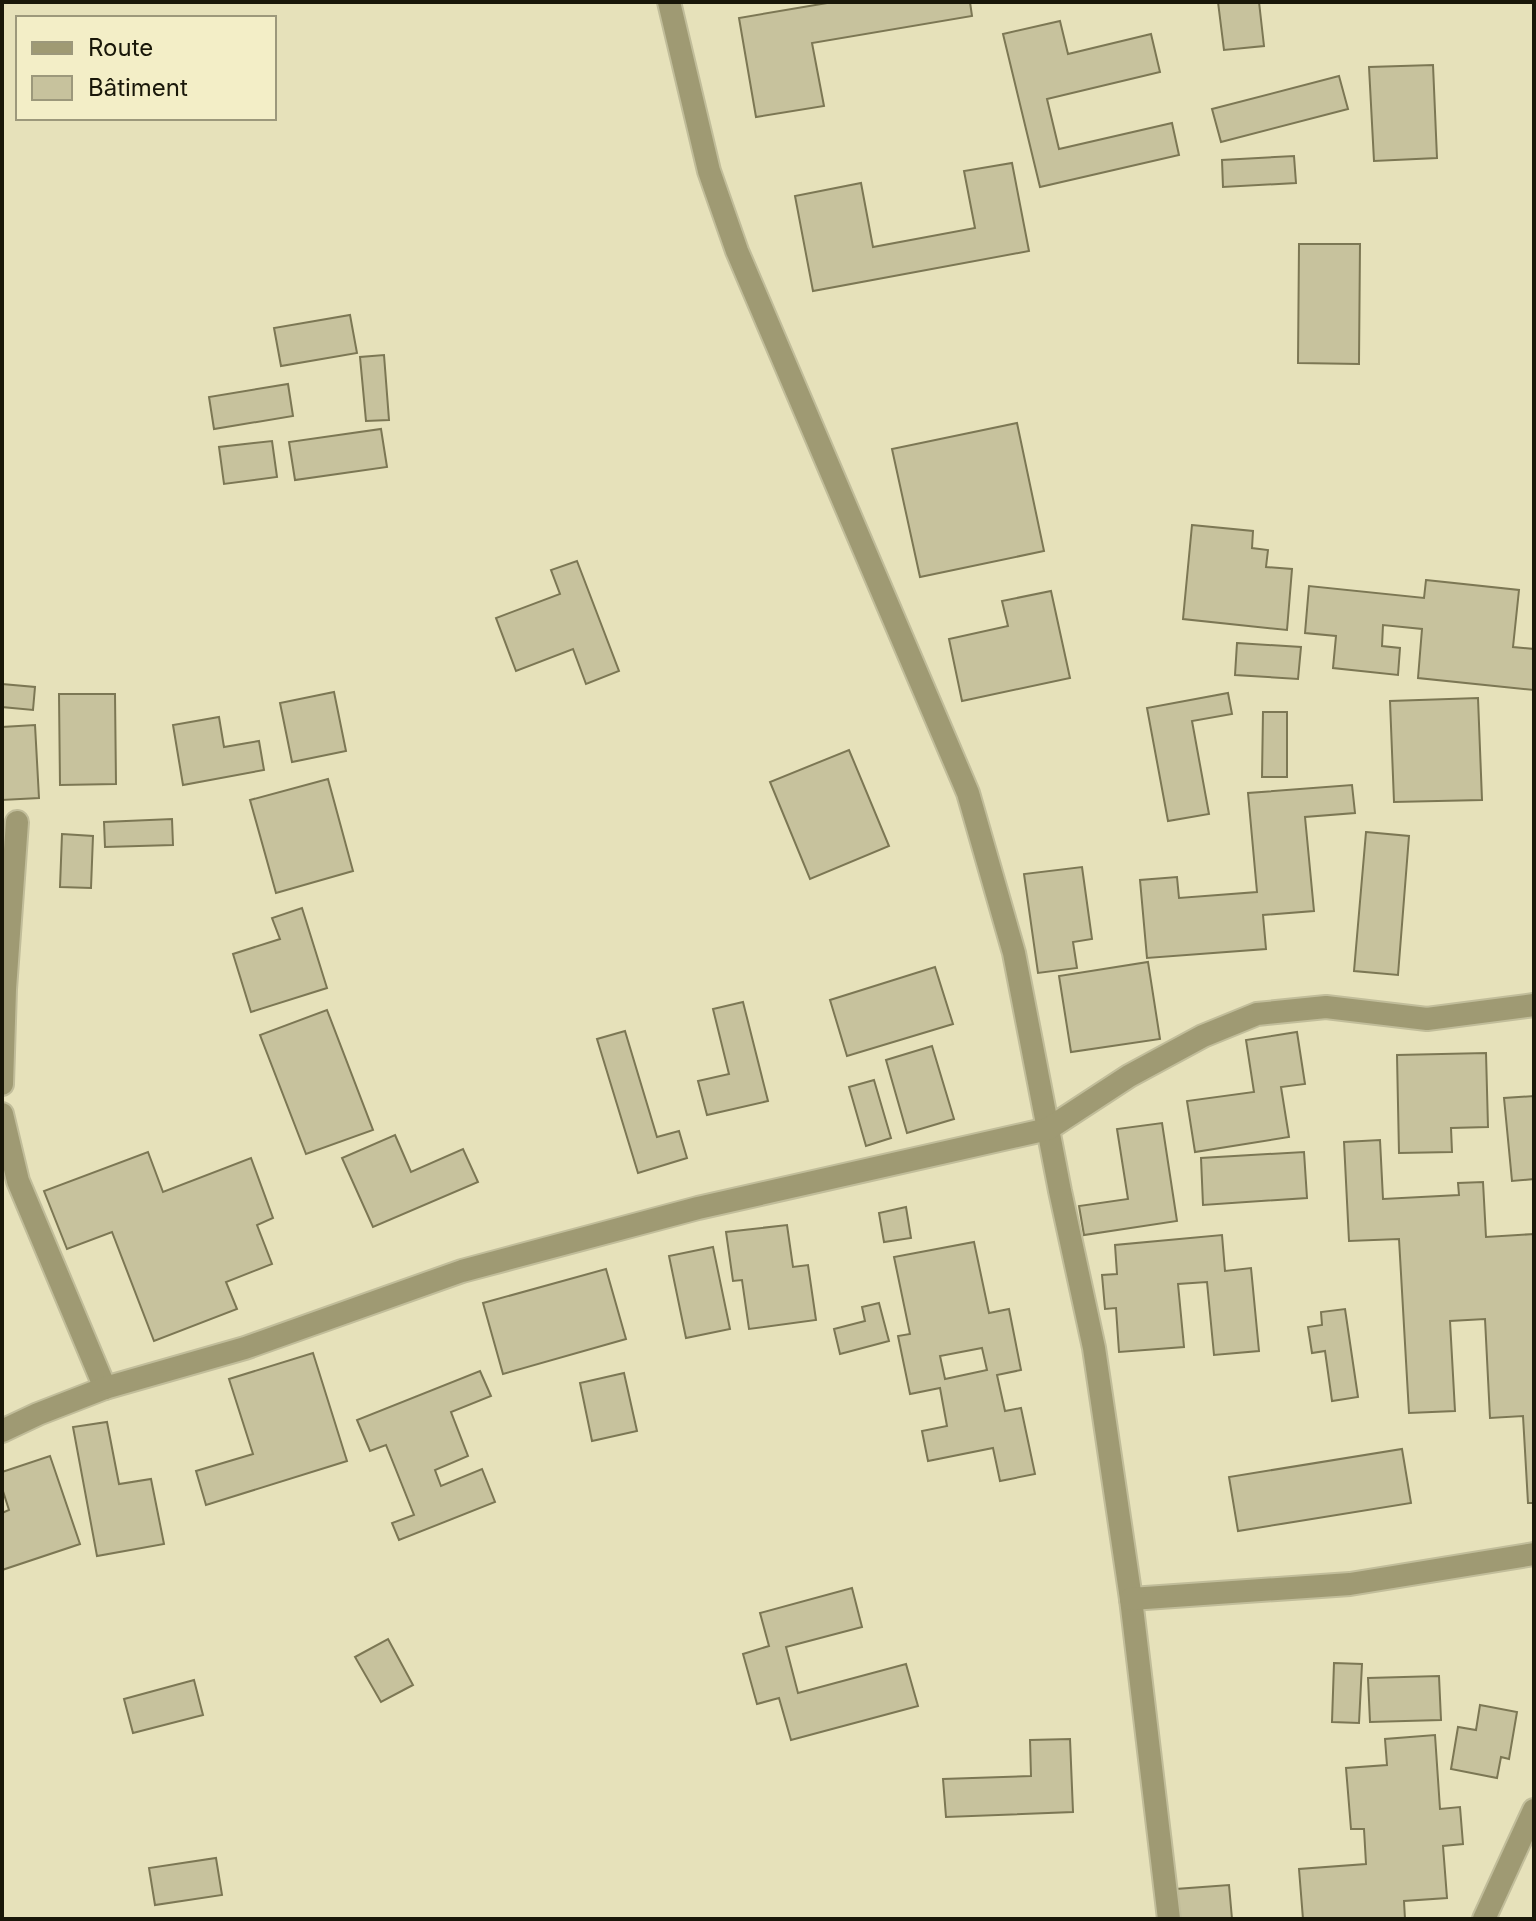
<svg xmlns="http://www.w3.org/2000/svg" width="1536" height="1921" viewBox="0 0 1536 1921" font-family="Inter,sans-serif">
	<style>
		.building { fill: #c7c29d; stroke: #7c7754; stroke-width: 2; fill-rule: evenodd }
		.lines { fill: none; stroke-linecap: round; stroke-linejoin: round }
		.minor-casing { stroke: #c1bd9a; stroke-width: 26 }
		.tertiary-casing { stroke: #c1bd9a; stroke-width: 26 }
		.minor { stroke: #9f9a73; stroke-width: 22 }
		.tertiary { stroke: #9f9a73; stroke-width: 22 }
	</style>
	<rect width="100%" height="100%" fill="#e6e1ba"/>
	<g class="building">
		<polygon points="833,2 970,2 972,16 812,43 824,106 756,117 739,18"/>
		<polygon points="1218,2 1259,2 1264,46 1224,50"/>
		<polygon points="1060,21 1068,54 1151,34 1160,72 1047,99 1059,149 1172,123 1179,155 1040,187 1003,34"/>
		<polygon points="1433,65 1437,158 1374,161 1369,67"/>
		<polygon points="1339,76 1348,109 1221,142 1212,109"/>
		<polygon points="1294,156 1296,183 1223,187 1222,160"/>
		<polygon points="1012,163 1029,251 813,291 795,196 861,183 873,247 975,228 964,171"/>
		<polygon points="1299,244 1360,244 1359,364 1298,363"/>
		<polygon points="350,315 357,353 281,366 274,328"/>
		<polygon points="384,355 389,420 366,421 360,357"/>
		<polygon points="288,384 293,416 214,429 209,397"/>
		<polygon points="1017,423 1044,551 920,577 892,449"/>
		<polygon points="381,429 387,467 295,480 289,442"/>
		<polygon points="272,441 277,477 224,484 219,447"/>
		<polygon points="1192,525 1253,531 1252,548 1268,550 1266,567 1292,569 1287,630 1183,619"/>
		<polygon points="577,561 619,671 586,684 573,649 516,671 496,618 560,594 551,570"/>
		<polygon points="1426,580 1519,590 1513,647 1534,649 1534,690 1418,678 1422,629 1383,625 1382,646 1400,648 1398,675 1333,668 1336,636 1305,633 1309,586 1424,598"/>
		<polygon points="1051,591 1070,678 962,701 949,639 1008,626 1002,601"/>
		<polygon points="1237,643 1301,647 1298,679 1235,675"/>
		<polygon points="2,684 35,687 33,710 2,707"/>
		<polygon points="334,692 346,751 292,762 280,703"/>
		<polygon points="1228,693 1232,714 1192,721 1209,814 1168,821 1147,708"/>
		<polygon points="59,694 115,694 116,784 60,785"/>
		<polygon points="1478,698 1482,800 1394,802 1390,701"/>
		<polygon points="1263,712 1287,712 1287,777 1262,777"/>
		<polygon points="219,717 224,747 259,741 264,770 183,785 173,725"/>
		<polygon points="35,725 39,798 2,800 2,727"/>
		<polygon points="849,750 889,846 810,879 770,782"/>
		<polygon points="328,779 353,871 276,893 250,800"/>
		<polygon points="1352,785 1355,813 1305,817 1314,911 1263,915 1266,949 1147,958 1140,880 1177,877 1179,898 1257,892 1248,793"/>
		<polygon points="172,819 173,845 105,847 104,822"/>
		<polygon points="1366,832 1409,836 1398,975 1354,971"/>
		<polygon points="62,834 93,836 91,888 60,887"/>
		<polygon points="1082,867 1092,939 1073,942 1077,968 1038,973 1024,874"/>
		<polygon points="302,908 327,988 251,1012 233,954 280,939 272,918"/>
		<polygon points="1148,962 1160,1039 1071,1052 1059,976"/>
		<polygon points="935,967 953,1024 847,1056 830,1000"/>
		<polygon points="743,1002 768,1101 707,1115 698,1081 729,1074 713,1009"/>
		<polygon points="327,1010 373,1130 306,1154 260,1035"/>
		<polygon points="625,1031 657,1137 679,1131 687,1158 638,1173 597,1039"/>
		<polygon points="1297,1032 1305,1084 1281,1087 1289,1137 1195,1152 1187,1101 1254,1092 1246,1040"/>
		<polygon points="932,1046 954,1119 907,1133 886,1060"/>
		<polygon points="1486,1053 1488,1127 1451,1128 1452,1152 1399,1153 1397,1055"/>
		<polygon points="874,1080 891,1138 866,1146 849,1087"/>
		<polygon points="1534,1096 1534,1179 1512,1181 1504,1098"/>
		<polygon points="1162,1123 1177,1221 1084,1235 1079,1206 1128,1199 1117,1129"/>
		<polygon points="395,1135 411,1172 463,1149 478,1182 373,1227 342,1158"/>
		<polygon points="1380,1140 1383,1199 1459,1195 1458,1183 1483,1182 1486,1237 1534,1234 1534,1503 1528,1503 1523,1416 1490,1418 1485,1319 1450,1321 1455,1411 1409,1413 1399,1239 1349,1241 1344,1142"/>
		<polygon points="148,1152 163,1192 251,1158 273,1218 257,1225 272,1264 226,1282 237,1309 154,1341 112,1232 67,1249 44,1191"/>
		<polygon points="1304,1152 1307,1198 1203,1205 1201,1158"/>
		<polygon points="906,1207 911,1238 884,1242 879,1213"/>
		<polygon points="787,1225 793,1267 808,1265 816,1320 749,1329 742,1280 733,1281 726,1232"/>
		<polygon points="1222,1235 1225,1271 1251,1268 1259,1351 1214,1355 1207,1282 1178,1284 1184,1347 1119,1352 1116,1308 1105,1309 1102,1275 1117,1274 1115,1245"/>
		<path d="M974 1242 989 1313 1009 1309 1021 1370 997 1375 1005 1411 1021 1408 1035 1474 1000 1481 993 1448 928 1461 922 1431 947 1426 940 1388 910 1394 898 1336 910 1334 894 1257ZM982 1348 987 1370 945 1379 940 1356Z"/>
		<polygon points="713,1247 730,1329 686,1338 669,1256"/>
		<polygon points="606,1269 626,1339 503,1374 483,1303"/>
		<polygon points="879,1303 889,1341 840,1354 834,1329 865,1321 862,1307"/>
		<polygon points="1345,1309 1358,1397 1332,1401 1325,1351 1312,1353 1308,1327 1322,1325 1321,1312"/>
		<polygon points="313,1353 347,1461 206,1505 196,1471 253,1454 229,1379"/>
		<polygon points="480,1371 491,1396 451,1412 468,1456 435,1470 441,1486 482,1469 495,1502 399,1540 392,1523 414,1515 386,1445 370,1451 357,1420"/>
		<polygon points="624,1373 637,1431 592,1441 580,1383"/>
		<polygon points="107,1422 119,1484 151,1479 164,1544 97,1556 73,1427"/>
		<polygon points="1402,1449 1411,1503 1238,1531 1229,1477"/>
		<polygon points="50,1456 80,1544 2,1570 2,1513 9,1510 2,1488 2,1472"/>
		<polygon points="852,1588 862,1627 786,1647 798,1693 906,1664 918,1706 791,1740 779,1698 757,1704 743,1654 769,1646 760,1613"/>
		<polygon points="388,1639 413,1685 381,1702 355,1657"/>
		<polygon points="1334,1663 1362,1664 1359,1723 1332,1722"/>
		<polygon points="1439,1676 1441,1720 1370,1722 1368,1678"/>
		<polygon points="194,1680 203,1715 133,1733 124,1699"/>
		<polygon points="1480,1705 1517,1712 1509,1759 1501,1757 1497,1778 1451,1769 1458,1727 1476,1730"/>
		<polygon points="1435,1735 1440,1809 1460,1807 1463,1844 1443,1846 1447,1898 1404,1901 1405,1919 1303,1919 1299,1869 1366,1864 1364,1829 1351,1829 1346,1768 1387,1765 1385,1739"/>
		<polygon points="1070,1739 1073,1812 946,1817 943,1779 1031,1776 1030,1740"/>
		<polygon points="216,1858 222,1895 155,1905 149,1868"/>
		<polygon points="1229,1885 1232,1919 1179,1919 1176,1889"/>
	</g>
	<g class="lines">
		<g class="minor-casing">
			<g id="minor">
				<polyline points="669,2 709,171 737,251 968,793 1014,953 1060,1191 1094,1348 1131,1599 1169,1919"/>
				<polyline points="2,1084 5,989 17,822"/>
				<polyline points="2,1114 18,1181 105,1388"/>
				<polyline points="2,1431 38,1414 105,1388 245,1348 462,1271 698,1208 1048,1129 1129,1076 1203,1036 1257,1014 1326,1007 1427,1019 1534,1005"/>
				<polyline points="1131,1599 1350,1584 1534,1554"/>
			</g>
		</g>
		<g class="tertiary-casing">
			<polyline id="tertiary" points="1484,1919 1534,1810"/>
		</g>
		<use href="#minor" class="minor"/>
		<use href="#tertiary" class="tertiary"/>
	</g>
	<rect width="1536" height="1921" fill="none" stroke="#191709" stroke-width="8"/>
	<rect x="16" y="16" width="260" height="104" fill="#f3eec7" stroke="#9c987b" stroke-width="2"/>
	<rect x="32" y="42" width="40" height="12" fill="#9f9a73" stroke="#9c987b" stroke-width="2"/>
	<text x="88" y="56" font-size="24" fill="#191709">Route</text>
	<rect x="32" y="76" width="40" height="24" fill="#c7c29d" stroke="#9c987b" stroke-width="2"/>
	<text x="88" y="96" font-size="24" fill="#191709">Bâtiment</text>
</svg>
